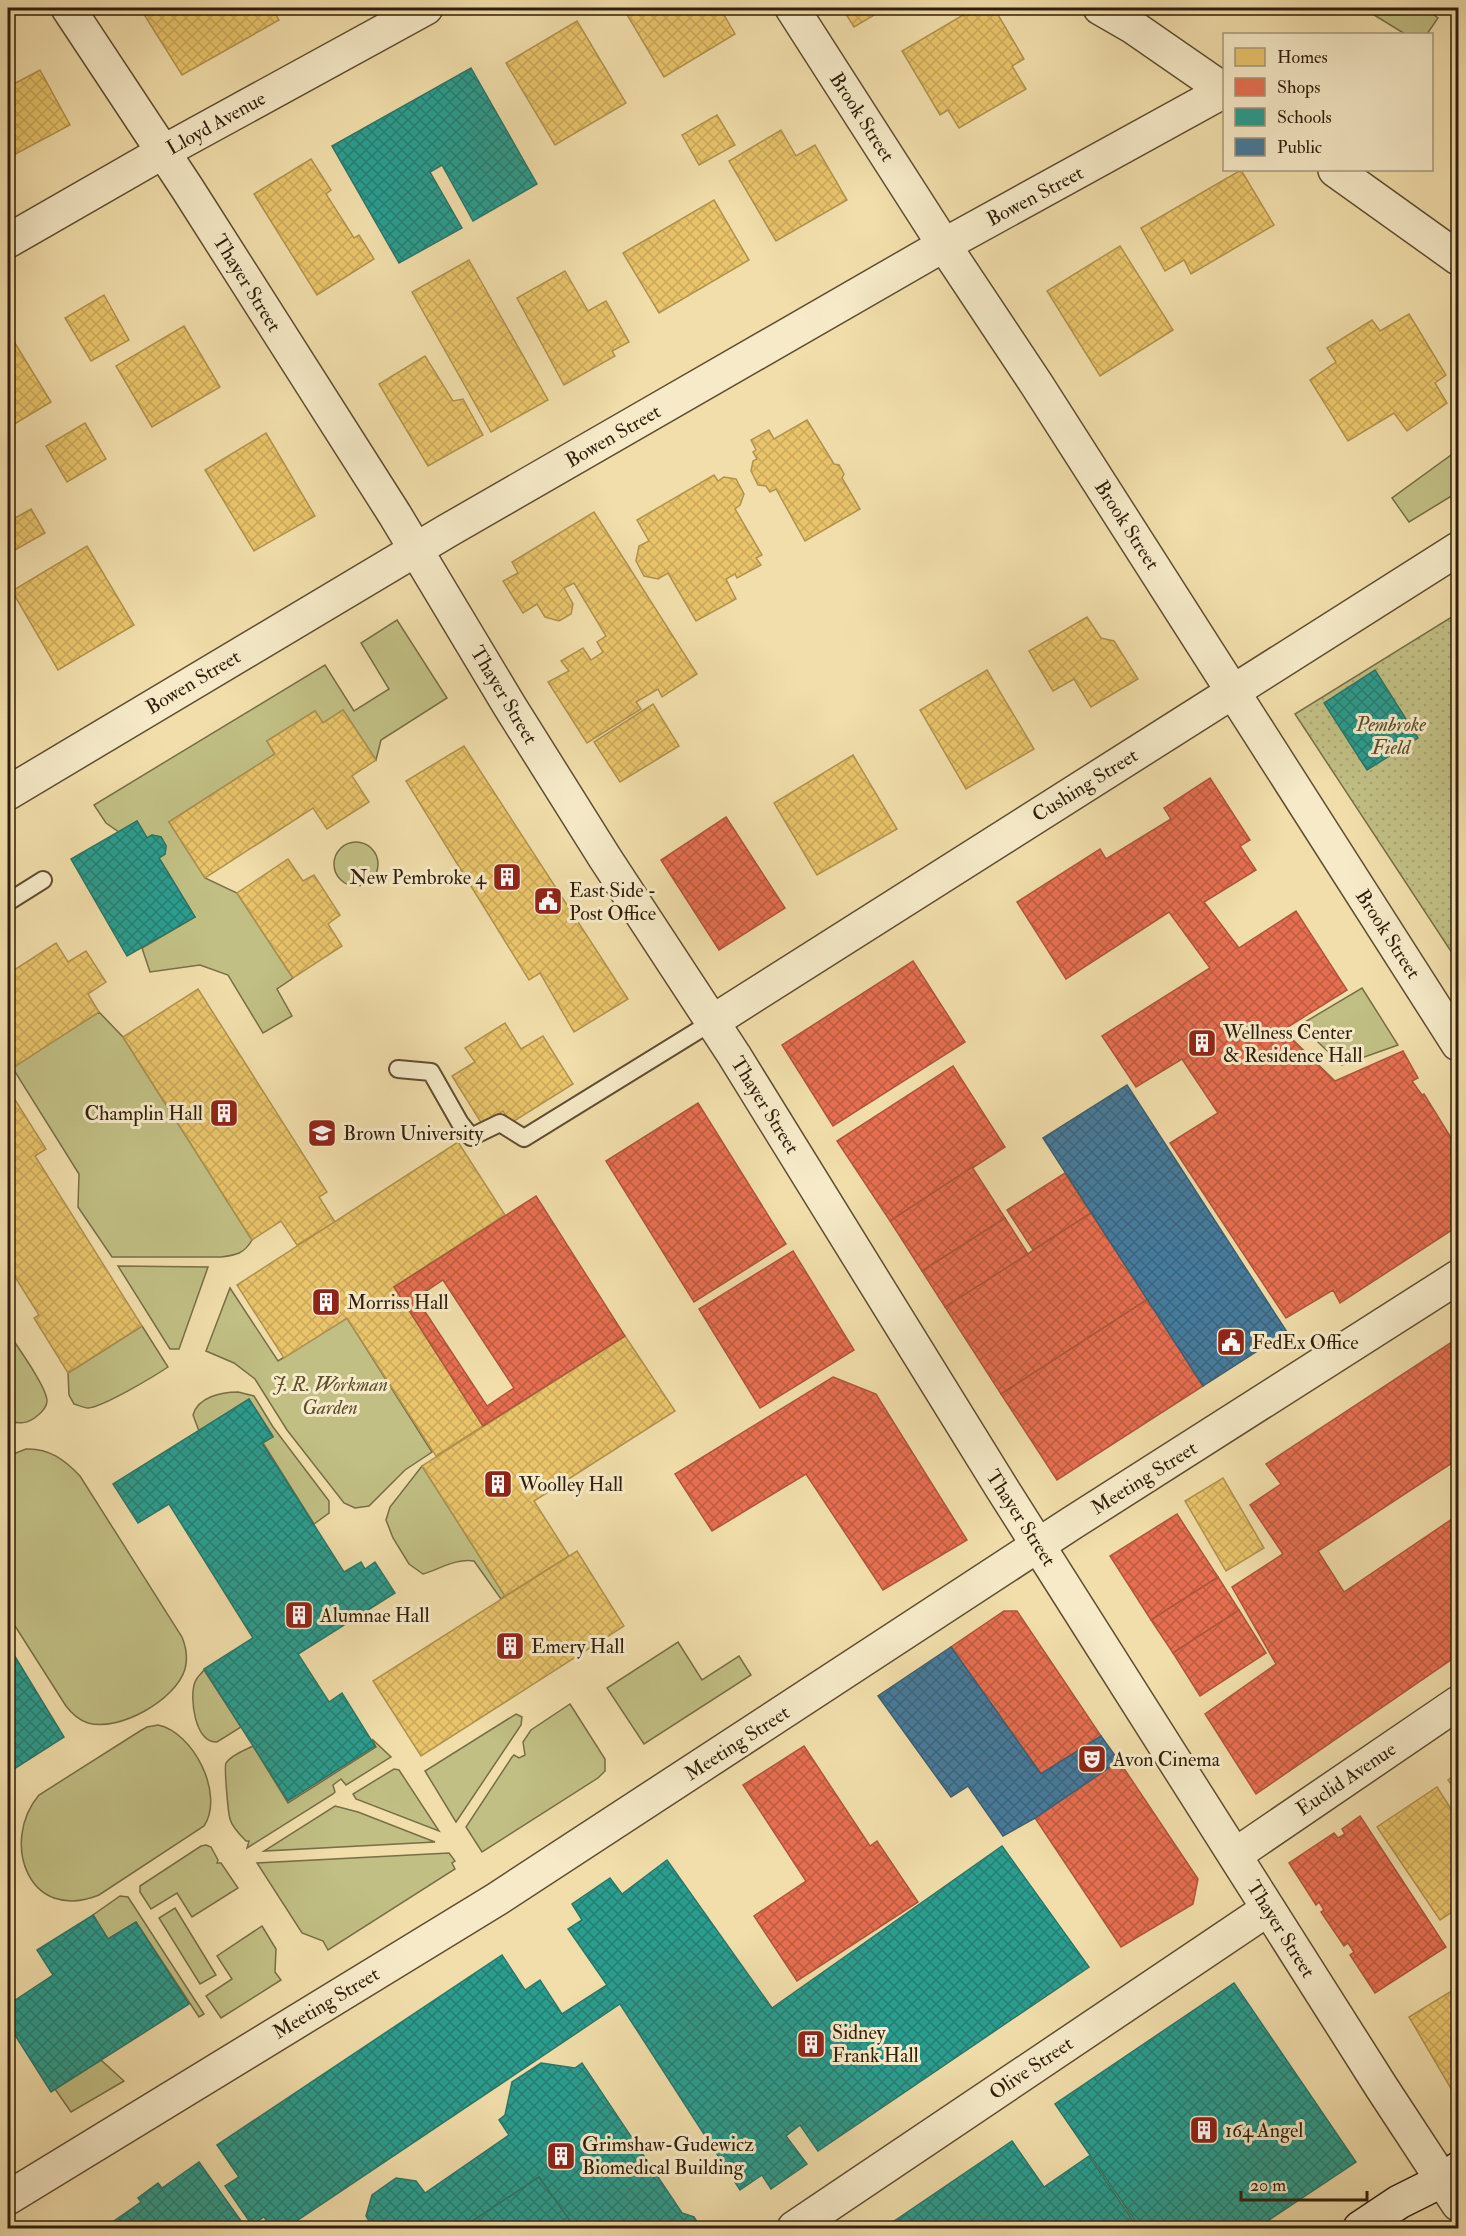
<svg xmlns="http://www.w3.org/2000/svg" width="1466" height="2236" viewBox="0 0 1466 2236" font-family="'IM FELL Double Pica',serif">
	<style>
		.green { fill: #c1bf84; stroke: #786e48; stroke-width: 1.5 }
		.park { fill: url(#park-dots); stroke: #786e48; stroke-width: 1.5 }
		.homes { fill: url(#homes-cross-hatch); stroke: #b2924e; stroke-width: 1.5 }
		.shops { fill: url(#shops-cross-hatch); stroke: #b0563c; stroke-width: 1.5; fill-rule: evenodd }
		.schools { fill: url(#schools-cross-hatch); stroke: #2c7767; stroke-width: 1.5 }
		.public { fill: url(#public-cross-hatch); stroke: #3f5f71; stroke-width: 1.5 }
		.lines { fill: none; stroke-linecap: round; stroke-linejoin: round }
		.service-casing { stroke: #604d33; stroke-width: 20 }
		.minor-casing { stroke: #604d33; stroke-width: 36 }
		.tertiary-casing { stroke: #604d33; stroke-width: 36 }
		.secondary-casing { stroke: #301d0b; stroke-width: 36 }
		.service { stroke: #f6eac8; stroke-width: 16 }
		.minor { stroke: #f6eac8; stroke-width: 33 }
		.tertiary { stroke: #f6eac8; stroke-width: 33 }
		.secondary { stroke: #f6eac8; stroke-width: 33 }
		.labels { text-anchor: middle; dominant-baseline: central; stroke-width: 6; stroke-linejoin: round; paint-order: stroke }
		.street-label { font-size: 20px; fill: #301d0b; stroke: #f6eac8 }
		.park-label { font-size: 20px; font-style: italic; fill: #5c4e2f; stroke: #f6eac8 }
		.poi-label { font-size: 20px; fill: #301d0b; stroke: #f6eac8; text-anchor: start }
	</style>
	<defs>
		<pattern id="park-dots" width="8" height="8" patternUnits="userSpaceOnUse" patternTransform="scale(1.5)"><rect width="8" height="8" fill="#c1bf84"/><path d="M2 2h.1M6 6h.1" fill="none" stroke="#a6a471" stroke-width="1.8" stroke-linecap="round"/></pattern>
		<pattern id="homes-cross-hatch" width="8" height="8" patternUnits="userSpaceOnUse" patternTransform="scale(1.5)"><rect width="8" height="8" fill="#e9c46a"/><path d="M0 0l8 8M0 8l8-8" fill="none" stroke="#c8a85b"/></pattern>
		<pattern id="shops-cross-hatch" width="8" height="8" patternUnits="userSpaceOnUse" patternTransform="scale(1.5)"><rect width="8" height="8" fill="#e76f51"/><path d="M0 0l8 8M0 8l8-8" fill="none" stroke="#bc5b41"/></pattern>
		<pattern id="schools-cross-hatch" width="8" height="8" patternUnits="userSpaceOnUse" patternTransform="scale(1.5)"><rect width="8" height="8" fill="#2a9d8f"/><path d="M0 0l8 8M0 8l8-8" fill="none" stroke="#247f73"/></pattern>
		<pattern id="public-cross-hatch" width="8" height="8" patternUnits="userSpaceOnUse" patternTransform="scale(1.5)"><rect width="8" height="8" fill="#457b9d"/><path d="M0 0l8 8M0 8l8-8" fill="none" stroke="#3a647e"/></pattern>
	</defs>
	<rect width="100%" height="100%" fill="#f1deab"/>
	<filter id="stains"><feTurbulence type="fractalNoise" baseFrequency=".00333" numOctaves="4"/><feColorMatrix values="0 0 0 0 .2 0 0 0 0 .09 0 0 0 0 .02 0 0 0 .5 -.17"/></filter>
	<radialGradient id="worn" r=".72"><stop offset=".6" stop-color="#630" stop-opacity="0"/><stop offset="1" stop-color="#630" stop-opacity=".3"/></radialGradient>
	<g class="green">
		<polygon points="1368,8 1425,8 1438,18 1427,34 1405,34 1366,10"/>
		<polygon points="1458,450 1458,492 1409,522 1392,498"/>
		<polygon points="397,620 447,698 381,740 376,760 343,710 323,723 315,711 267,741 275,754 169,822 205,878 237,893 293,978 277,989 292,1016 263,1033 228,975 200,965 150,972 142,948 195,917 159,858 165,854 166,846 161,837 152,835 147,838 137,821 119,832 106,823 94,805 325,665 354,711 389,689 361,643"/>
		<circle cx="356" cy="864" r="22"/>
		<polygon points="1362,988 1398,1045 1342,1065 1300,1025"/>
		<path d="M99 1012 123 1037 252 1240C244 1254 236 1255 221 1257H112L78 1207 79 1174 12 1067Z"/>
		<polygon points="118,1266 208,1267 179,1349 170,1349"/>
		<polygon points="230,1288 278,1361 347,1318 432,1452 405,1470 369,1506 355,1508 344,1503 287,1430 255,1379 234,1363 206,1351"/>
		<path d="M142 1326 168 1367C153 1377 103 1407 88 1408 84 1408 78 1405 74 1404L69 1395 68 1373Z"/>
		<path d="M8 1332C16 1345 47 1387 47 1401 47 1407 42 1412 37 1416 28 1424 19 1424 8 1421Z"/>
		<path d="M238 1392 254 1396 273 1427 329 1501V1513L314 1524 263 1443 273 1436 249 1399 199 1431 193 1415C198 1397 221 1392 238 1392Z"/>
		<path d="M26 1449C49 1448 65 1460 80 1476L182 1637C186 1647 188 1658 185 1669 176 1700 119 1732 88 1723 79 1720 72 1714 66 1706L8 1615V1456Z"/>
		<path d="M422 1466 505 1596 501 1599 474 1561C456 1558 440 1569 423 1574L409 1564 393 1538 386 1520 390 1507Z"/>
		<polygon points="678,1642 702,1680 739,1656 751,1675 644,1744 607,1688"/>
		<path d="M204 1670 241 1727 217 1742C195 1744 189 1697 195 1682 197 1677 201 1674 204 1670Z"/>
		<polygon points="570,1704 605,1759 605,1771 598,1778 482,1852 466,1827 512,1757 514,1755 519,1758 525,1755 523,1742 531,1730"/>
		<polygon points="516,1714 522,1717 521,1725 456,1822 425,1771"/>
		<path d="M158 1725C193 1732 225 1794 204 1826L99 1895C28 1924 0 1841 39 1795L140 1731 147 1727Z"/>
		<path d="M372 1739 391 1757 346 1785 341 1779 333 1785 335 1792 333 1794 247 1848 249 1841H246C240 1835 232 1827 230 1819 228 1812 224 1767 226 1763 231 1755 245 1750 253 1746L288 1803 376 1747Z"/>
		<polygon points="394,1769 399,1770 439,1831 356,1799 353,1794"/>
		<polygon points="335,1806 358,1812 435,1842 264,1851"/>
		<polygon points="206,1845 211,1847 218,1860 217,1863 221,1863 238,1888 192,1917 177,1893 151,1909 140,1892 140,1886 201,1846"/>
		<polygon points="449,1853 455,1861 452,1863 455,1869 328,1950 323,1941 302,1933 257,1863"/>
		<polygon points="120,1896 128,1897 204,2014 199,2017 136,1922 108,1939 93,1915"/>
		<polygon points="175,1908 216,1975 200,1984 159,1918"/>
		<polygon points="262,1926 276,1949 275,1972 281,1980 221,2018 206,1996 232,1979 217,1956"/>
		<polygon points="101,2060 124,2081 71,2112 55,2089"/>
	</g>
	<polygon class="park" points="1458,613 1458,962 1295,714"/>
	<g class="homes">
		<polygon points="140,8 272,8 279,20 182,75"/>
		<polygon points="623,8 720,8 735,34 664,77"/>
		<polygon points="842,8 886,8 854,27"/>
		<polygon points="975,8 994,8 1024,59 1012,66 1026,89 959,128 948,110 940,115 902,51"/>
		<polygon points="577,21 626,103 555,145 506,63"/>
		<polygon points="40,70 70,125 8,158 8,87"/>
		<polygon points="717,115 735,145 699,165 682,135"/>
		<polygon points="781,130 796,156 815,145 847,200 776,241 729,161"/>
		<polygon points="311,159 331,190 326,194 354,238 359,235 374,259 317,295 254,194"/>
		<polygon points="1241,170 1274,225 1191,274 1184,260 1165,271 1141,228"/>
		<polygon points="714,200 749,260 659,313 623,253"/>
		<polygon points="1120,246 1173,330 1100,376 1047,291"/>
		<polygon points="469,260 548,400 491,432 412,292"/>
		<polygon points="565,271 588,311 606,301 629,342 612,351 615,356 564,385 517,298"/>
		<polygon points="104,295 129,340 91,361 65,318"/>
		<polygon points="1409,314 1446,375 1435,383 1447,403 1407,431 1394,413 1348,441 1310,380 1336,362 1327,348 1372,320 1380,331"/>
		<polygon points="184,326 220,387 152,427 116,366"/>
		<polygon points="13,340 51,402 8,428 8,343"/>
		<polygon points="425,356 453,401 463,399 483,435 428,466 379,384"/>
		<polygon points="807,420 834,464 839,465 844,474 842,478 860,509 805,541 776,489 770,492 766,486 758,485 751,471 753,461 757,459 753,452 756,450 751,440 769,430 774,439"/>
		<polygon points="85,423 106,459 67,482 46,446"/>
		<polygon points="266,433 315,516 254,551 205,470"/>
		<polygon points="714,475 718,481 724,477 736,479 744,494 740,505 735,509 762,555 756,558 761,565 737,578 735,574 726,579 736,599 696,621 668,573 658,579 644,576 636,561 639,546 649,541 637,520"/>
		<polygon points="31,509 45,533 8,554 8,522"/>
		<polygon points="594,512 697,674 662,697 658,689 636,702 641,709 587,743 548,682 569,671 561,661 583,648 591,660 603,652 597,642 606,636 574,583 564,588 573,604 571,614 559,621 545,617 537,604 523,613 503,581 518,573 512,562"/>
		<polygon points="87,546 134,625 58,670 12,591"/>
		<polygon points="1087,617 1101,638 1114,641 1138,679 1091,707 1074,679 1053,691 1029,651"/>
		<polygon points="987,670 1034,749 966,789 920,710"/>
		<polygon points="653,704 679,746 620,782 594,742"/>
		<polygon points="343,710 376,760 352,776 369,802 327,829 313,808 205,878 169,822 275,754 267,741 315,711 323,723"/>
		<polygon points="464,746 628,999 574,1032 540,973 529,980 406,781"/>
		<polygon points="853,755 897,829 817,875 774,803"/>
		<polygon points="288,859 303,881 314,875 340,915 328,924 342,946 293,978 237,893"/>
		<polygon points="56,943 68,962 86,951 106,982 88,994 99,1012 8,1071 8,974"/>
		<polygon points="198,989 327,1192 319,1197 335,1222 297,1245 281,1221 252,1240 123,1037"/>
		<polygon points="505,1023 521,1049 543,1036 573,1084 511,1123 503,1111 482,1124 452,1076 475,1062 465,1048"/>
		<polygon points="12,1095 46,1149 35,1156 142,1326 68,1373 34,1318 39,1315 10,1269 8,1271 8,1098"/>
		<polygon points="458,1142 505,1215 394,1287 483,1426 436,1456 347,1318 284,1358 237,1285"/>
		<polygon points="625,1336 675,1411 534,1501 569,1556 505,1596 422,1466"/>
		<polygon points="1223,1478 1264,1548 1226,1571 1185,1501"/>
		<polygon points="577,1551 624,1626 421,1756 373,1681"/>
		<polygon points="1458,1773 1458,1794 1448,1780"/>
		<polygon points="1437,1787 1458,1820 1458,1908 1440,1920 1377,1827"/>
		<polygon points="1458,1987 1458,2089 1453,2092 1409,2017"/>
	</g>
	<g class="shops">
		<polygon points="1210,778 1250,840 1240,846 1256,870 1204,902 1239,948 1296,911 1347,990 1283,1030 1335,1081 1403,1051 1418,1078 1412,1081 1422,1095 1424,1094 1458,1149 1458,1226 1340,1303 1333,1290 1286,1318 1170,1143 1218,1113 1182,1059 1136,1087 1102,1036 1210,968 1169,912 1066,979 1017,902 1100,849 1106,859 1171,819 1164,808"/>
		<polygon points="726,817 785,908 719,950 661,860"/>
		<polygon points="913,961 965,1042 833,1126 782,1045"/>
		<polygon points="953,1066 1005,1147 890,1221 837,1141"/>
		<polygon points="698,1103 786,1244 694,1302 606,1161"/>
		<polygon points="972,1167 1005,1218 922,1271 890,1221"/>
		<polygon points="1065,1173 1091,1213 1033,1250 1007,1210"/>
		<path d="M536 1196 625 1336 483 1426 394 1287ZM443 1280 514 1388 487 1406 416 1298Z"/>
		<polygon points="1091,1213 1148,1299 1001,1394 945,1307"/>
		<polygon points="1005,1218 1028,1254 945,1307 922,1271"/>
		<polygon points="793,1251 854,1350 760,1408 699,1309"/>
		<polygon points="1148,1299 1203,1386 1057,1480 1001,1394"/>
		<polygon points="1458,1338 1458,1459 1318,1551 1344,1592 1458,1515 1458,1655 1256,1794 1205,1714 1276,1664 1232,1587 1283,1554 1250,1505 1281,1484 1266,1464"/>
		<polygon points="833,1377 876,1394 967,1540 883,1590 806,1474 712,1531 675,1474"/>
		<polygon points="1177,1514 1218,1577 1151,1620 1110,1556"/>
		<polygon points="1218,1577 1239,1610 1173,1653 1151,1620"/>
		<polygon points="1239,1610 1266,1653 1200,1696 1173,1653"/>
		<polygon points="1004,1611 1017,1611 1101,1736 1041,1774 951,1647"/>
		<polygon points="804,1746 870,1846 877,1841 918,1902 797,1981 754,1916 806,1881 743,1785"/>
		<polygon points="1119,1761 1198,1879 1193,1904 1121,1947 1035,1818"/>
		<polygon points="1360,1816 1446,1947 1375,1993 1350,1955 1354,1952 1348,1943 1344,1946 1321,1912 1324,1910 1319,1902 1316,1905 1289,1863 1334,1833 1338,1838 1345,1834 1342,1829"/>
	</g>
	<g class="schools">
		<polygon points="471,68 537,184 473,221 442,165 430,172 462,228 399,263 332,146"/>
		<polygon points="1375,670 1418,738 1367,770 1324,703"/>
		<polygon points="137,821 147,838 152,835 161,837 166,846 165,854 159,858 195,917 127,956 71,859"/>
		<polygon points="249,1399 273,1437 262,1443 344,1572 361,1562 365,1569 375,1562 395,1593 298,1654 329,1702 342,1693 375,1746 288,1801 204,1669 253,1638 169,1504 138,1523 113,1484"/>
		<polygon points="8,1645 64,1737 8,1773"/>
		<polygon points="1002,1846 1089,1967 818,2151 800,2125 786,2136 807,2164 771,2189 762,2175 740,2190 620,2004 286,2228 272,2228 264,2217 252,2225 225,2186 239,2177 217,2145 502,1955 525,1990 540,1980 562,2014 607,1985 568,1929 582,1920 572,1904 610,1878 622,1894 667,1860 772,2008"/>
		<polygon points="93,1915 108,1939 136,1922 189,2004 51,2092 8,2024 8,2005 53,1975 37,1950"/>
		<polygon points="1234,1983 1356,2162 1257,2228 1140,2228 1055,2104"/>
		<polygon points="541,2063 575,2068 582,2063 682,2213 694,2217 701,2228 575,2228 539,2177 462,2228 373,2228 366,2216 372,2195 396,2178 416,2181 425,2193 509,2135 499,2120 505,2115 512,2082"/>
		<polygon points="1012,2141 1044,2187 1089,2156 1136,2225 1131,2228 884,2228"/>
		<polygon points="199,2162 246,2228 104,2228 141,2202 138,2198 158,2183 162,2188"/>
		<polygon points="539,2177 575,2228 462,2228"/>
	</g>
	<g class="public">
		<polygon points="1127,1085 1287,1332 1203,1386 1043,1138"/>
		<polygon points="951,1647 1041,1774 1101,1736 1119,1761 1035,1818 1003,1836 968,1786 951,1797 878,1696"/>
	</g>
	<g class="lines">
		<g class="service-casing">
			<g id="service">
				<polyline points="8,902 43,880"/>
				<polyline points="398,1069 431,1072 460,1123 471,1137 500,1123 524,1138 712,1022"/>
			</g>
		</g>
		<g class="minor-casing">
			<g id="minor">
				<polyline points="8,241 163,152 426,8"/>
				<polyline points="8,793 447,531 944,245 1224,91"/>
				<polyline points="712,1022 1458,549"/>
				<polyline points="1235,1855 1458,1703"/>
				<polyline points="8,2198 497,1899 1072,1523 1458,1277"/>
				<polyline points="794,2228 1268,1909"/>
			</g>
		</g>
		<g class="tertiary-casing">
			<g id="tertiary">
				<polyline points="68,8 187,188 395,515 509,705 605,858 734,1055 1003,1490 1382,2088 1458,2204"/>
				<polyline points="792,8 944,245 1037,385 1458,1044"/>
				<polyline points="1100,8 1133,27 1224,90"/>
				<polyline points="1335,170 1458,258"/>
			</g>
		</g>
		<g class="secondary-casing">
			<polyline id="secondary" points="1360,2228 1399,2202 1443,2180 1458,2169"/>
		</g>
		<use href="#service" class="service"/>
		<use href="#minor" class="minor"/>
		<use href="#tertiary" class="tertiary"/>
		<use href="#secondary" class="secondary"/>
	</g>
	<defs>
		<g id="building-square" transform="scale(1.5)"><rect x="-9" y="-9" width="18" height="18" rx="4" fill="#8f2418" stroke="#f6eac8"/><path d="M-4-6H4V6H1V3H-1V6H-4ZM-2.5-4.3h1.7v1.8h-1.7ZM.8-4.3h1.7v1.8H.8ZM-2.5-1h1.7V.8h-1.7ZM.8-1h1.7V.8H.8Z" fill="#fff"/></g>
		<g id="civic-square" transform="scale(1.5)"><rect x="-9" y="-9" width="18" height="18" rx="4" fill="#8f2418" stroke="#f6eac8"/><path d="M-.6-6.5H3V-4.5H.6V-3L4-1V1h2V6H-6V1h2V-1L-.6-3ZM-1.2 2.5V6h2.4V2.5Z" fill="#fff"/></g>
		<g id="university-square" transform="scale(1.5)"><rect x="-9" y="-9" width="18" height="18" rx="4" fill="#8f2418" stroke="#f6eac8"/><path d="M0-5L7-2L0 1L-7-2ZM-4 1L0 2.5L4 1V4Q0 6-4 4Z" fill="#fff"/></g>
		<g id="theatre-square" transform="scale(1.5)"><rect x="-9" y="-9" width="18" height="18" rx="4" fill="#8f2418" stroke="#f6eac8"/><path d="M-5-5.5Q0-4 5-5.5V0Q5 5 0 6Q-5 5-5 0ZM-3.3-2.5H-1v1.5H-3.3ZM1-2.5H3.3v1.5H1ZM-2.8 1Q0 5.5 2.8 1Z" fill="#fff"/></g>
	</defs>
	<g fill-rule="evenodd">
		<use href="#building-square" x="507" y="877"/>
		<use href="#civic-square" x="548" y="901"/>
		<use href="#building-square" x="1202" y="1043"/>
		<use href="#building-square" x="224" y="1113"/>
		<use href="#university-square" x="322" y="1133"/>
		<use href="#building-square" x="326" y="1302"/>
		<use href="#civic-square" x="1231" y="1342"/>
		<use href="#building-square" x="498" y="1484"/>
		<use href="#building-square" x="299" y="1615"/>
		<use href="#building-square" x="510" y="1646"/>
		<use href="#theatre-square" x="1092" y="1759"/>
		<use href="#building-square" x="811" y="2044"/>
		<use href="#building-square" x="1204" y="2130"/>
		<use href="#building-square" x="561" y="2156"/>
	</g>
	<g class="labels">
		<g class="street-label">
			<text transform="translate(862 117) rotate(57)">Brook Street</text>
			<text transform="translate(216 123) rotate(-29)">Lloyd Avenue</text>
			<text transform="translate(1035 196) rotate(-28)">Bowen Street</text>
			<text transform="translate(247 283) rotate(58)">Thayer Street</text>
			<text transform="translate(613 436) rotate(-30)">Bowen Street</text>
			<text transform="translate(1127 525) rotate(57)">Brook Street</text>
			<text transform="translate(193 682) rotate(-31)">Bowen Street</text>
			<text transform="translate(504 695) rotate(59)">Thayer Street</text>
			<text transform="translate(1085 785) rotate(-32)">Cushing Street</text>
			<text transform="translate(1388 934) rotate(57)">Brook Street</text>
			<text transform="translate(765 1105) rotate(58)">Thayer Street</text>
			<text transform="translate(1144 1478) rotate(-32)">Meeting Street</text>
			<text transform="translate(1021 1518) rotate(57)">Thayer Street</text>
			<text transform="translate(737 1743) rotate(-33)">Meeting Street</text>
			<text transform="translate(1346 1779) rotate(-34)">Euclid Avenue</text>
			<text transform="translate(1281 1929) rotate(58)">Thayer Street</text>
			<text transform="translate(326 2003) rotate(-31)">Meeting Street</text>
			<text transform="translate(1031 2068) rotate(-34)">Olive Street</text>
		</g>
		<g class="park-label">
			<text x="1391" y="724">Pembroke<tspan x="1391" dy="23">Field</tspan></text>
			<text x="330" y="1384">J. R. Workman<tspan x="330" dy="23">Garden</tspan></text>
		</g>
		<g class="poi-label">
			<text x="486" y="877" text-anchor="end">New Pembroke 4</text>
			<text x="569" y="890">East Side -<tspan x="569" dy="23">Post Office</tspan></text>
			<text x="1223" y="1032">Wellness Center<tspan x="1223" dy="23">&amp; Residence Hall</tspan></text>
			<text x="203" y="1113" text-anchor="end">Champlin Hall</text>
			<text x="343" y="1133">Brown University</text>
			<text x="347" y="1302">Morriss Hall</text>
			<text x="1252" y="1342">FedEx Office</text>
			<text x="519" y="1484">Woolley Hall</text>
			<text x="320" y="1615">Alumnae Hall</text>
			<text x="531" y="1646">Emery Hall</text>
			<text x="1113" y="1759">Avon Cinema</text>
			<text x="832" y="2032">Sidney<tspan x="832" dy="23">Frank Hall</tspan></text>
			<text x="1225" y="2130">164 Angel</text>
			<text x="582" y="2144">Grimshaw-Gudewicz<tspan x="582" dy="23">Biomedical Building</tspan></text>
		</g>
	</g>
	<rect width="1466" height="2236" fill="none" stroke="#f1deab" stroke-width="30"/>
	<rect x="9" y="9" width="1448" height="2218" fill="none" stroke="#301d0b" stroke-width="3"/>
	<rect x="15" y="15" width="1436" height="2206" fill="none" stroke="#301d0b" stroke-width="1.5"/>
	<rect x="1223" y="33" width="210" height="138" fill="#f6eac8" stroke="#a7987c" stroke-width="1.5"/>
	<rect x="1235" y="48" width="30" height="18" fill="#e9c46a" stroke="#a7987c" stroke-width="1.5"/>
	<text x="1277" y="63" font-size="18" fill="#301d0b">Homes</text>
	<rect x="1235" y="78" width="30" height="18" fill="#e76f51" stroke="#a7987c" stroke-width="1.5"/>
	<text x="1277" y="93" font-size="18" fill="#301d0b">Shops</text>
	<rect x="1235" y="108" width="30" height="18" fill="#2a9d8f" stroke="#a7987c" stroke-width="1.5"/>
	<text x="1277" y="123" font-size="18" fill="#301d0b">Schools</text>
	<rect x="1235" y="138" width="30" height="18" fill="#457b9d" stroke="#a7987c" stroke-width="1.5"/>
	<text x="1277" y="153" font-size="18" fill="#301d0b">Public</text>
	<path d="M1241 2191v9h126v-9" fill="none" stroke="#301d0b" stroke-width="3"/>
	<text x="1250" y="2191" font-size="18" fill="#301d0b" stroke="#f6eac8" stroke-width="4.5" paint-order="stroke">20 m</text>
	<rect width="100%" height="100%" filter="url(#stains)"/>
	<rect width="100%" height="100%" fill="url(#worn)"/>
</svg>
